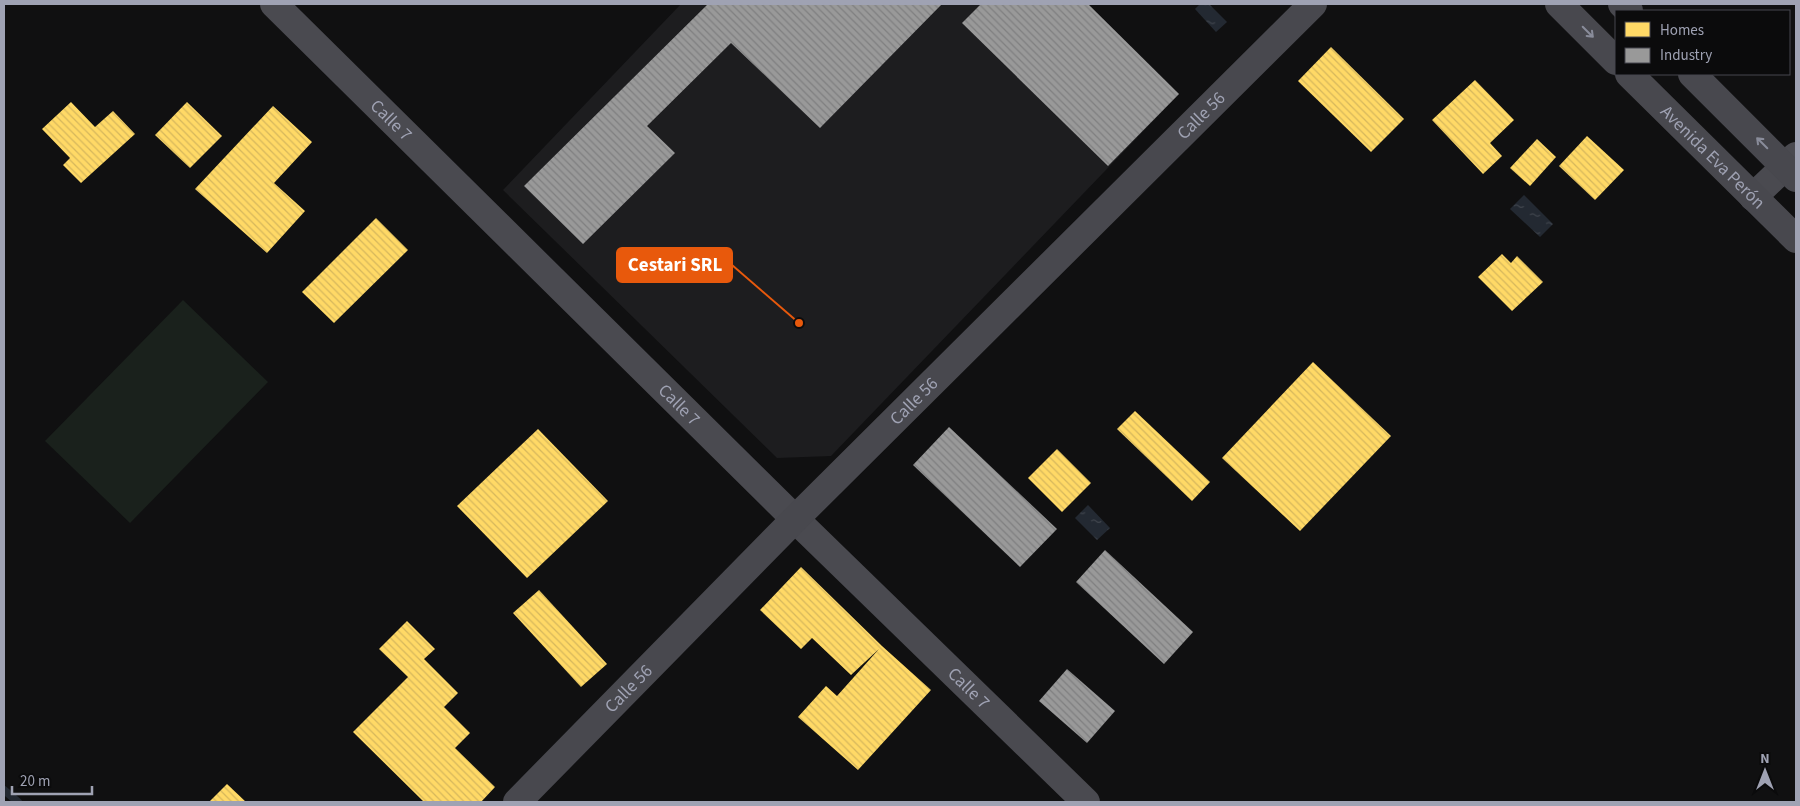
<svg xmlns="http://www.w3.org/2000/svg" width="1800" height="806" viewBox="0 0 1800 806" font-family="'Source Sans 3',sans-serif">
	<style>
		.built { fill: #1d1d1f }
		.green { fill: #1a211c }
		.water { fill: url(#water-ripples) }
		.homes { fill: url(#homes-back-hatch) }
		.industry { fill: url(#industry-back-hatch) }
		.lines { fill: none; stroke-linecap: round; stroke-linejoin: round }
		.stream { stroke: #232932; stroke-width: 8 }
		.street { stroke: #4a4a50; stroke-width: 28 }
		.secondary { stroke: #48484e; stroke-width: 28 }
		.oneway { stroke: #898c9a }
		.labels { text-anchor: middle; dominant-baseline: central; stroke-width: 5; stroke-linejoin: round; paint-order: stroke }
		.street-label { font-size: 18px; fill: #9fa2b3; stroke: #0b0b0c }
		.leader { fill: none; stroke: #e8590c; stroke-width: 2 }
		.callout-dot { fill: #e8590c; stroke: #0b0b0c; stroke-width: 2 }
		.callout { fill: #e8590c; stroke: #e8590c; stroke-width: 2 }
		.callout-label { font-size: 19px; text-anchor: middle; font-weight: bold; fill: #fff }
	</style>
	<defs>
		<pattern id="water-ripples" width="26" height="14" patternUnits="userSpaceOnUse" patternTransform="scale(1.25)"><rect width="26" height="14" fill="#232932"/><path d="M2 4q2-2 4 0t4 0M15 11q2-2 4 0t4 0" fill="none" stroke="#40454d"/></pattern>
		<pattern id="homes-back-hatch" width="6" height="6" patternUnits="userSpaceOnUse" patternTransform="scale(1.25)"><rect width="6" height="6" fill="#ffd966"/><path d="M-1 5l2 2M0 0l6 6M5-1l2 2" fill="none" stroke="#d6b75c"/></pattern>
		<pattern id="industry-back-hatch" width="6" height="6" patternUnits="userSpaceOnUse" patternTransform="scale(1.25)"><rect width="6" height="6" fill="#999"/><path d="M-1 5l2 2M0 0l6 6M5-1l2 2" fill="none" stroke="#7f7f80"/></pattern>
	</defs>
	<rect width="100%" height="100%" fill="#101011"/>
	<polygon class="built" points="681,4 1088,4 1179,94 831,456 777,458 503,190"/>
	<polygon class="green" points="183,300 268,382 130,523 45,441"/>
	<g class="water">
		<polygon points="1200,4 1209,4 1227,22 1216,32 1195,9"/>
		<polygon points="1524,195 1553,224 1540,237 1510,209"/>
		<polygon points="1088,505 1110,528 1097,540 1075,518"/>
	</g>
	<g class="homes">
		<polygon points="1331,47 1404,119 1371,152 1298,81"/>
		<polygon points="1475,80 1514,120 1490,143 1502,156 1483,174 1432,120"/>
		<polygon points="71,102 95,127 113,111 135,134 81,183 63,165 70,158 42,129"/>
		<polygon points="187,102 222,136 190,168 155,135"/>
		<polygon points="273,106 312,142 274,183 305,211 267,253 195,189"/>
		<polygon points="1587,136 1624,170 1595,200 1559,166"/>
		<polygon points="1537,139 1556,157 1530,186 1510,168"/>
		<polygon points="376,218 408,250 334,323 302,292"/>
		<polygon points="1502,254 1511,263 1517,256 1543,282 1512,311 1478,277"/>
		<polygon points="1313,362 1391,436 1300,531 1222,458"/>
		<polygon points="1135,411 1210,482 1192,501 1117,429"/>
		<polygon points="538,429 608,501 527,578 457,506"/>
		<polygon points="1057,449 1091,483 1062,512 1028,478"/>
		<polygon points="801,567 882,646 931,690 858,770 798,717 826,686 837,696 879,649 851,675 812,638 801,649 760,610"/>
		<polygon points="539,590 607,664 581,687 513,613"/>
		<polygon points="407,621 435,649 424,659 458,693 444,707 470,733 455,748 495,787 481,802 424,802 353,732 408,677 379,649"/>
		<polygon points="227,784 246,802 209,802"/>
	</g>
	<g class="industry">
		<polygon points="708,4 942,4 820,128 731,43 647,126 675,153 583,244 524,186"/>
		<polygon points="981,4 1088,4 1179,94 1108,166 962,23"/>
		<polygon points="949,427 1057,529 1020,567 913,465"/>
		<polygon points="1105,550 1193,632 1164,664 1076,582"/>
		<polygon points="1067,669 1115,711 1087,743 1039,701"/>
	</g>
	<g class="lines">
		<polyline class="stream" points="4,790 18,802"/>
		<g class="street">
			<path id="s1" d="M274 4 795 519 1086 802"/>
			<polyline points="1753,197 1796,156"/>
		</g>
		<g class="secondary">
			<polyline points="1559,4 1616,61"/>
			<polyline points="1622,4 1629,11"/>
			<path id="s2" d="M1629 74 1796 239"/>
			<polyline points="1692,74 1796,178"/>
			<path id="s3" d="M517 802 795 519 1313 4"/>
		</g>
	</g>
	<defs><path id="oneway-shaft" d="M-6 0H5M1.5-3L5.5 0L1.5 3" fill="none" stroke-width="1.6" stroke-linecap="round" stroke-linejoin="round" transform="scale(1.25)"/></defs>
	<g class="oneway">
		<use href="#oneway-shaft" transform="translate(1588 32) rotate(45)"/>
		<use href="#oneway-shaft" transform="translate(1762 143) rotate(-135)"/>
	</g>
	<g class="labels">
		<g class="street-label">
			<text stroke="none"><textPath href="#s3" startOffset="969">Calle 56</textPath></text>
			<text stroke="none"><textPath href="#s1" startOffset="165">Calle 7</textPath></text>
			<text stroke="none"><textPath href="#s2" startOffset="118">Avenida Eva Perón</textPath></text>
			<text stroke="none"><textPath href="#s3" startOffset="564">Calle 56</textPath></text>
			<text stroke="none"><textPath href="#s1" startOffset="570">Calle 7</textPath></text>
			<text stroke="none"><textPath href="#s1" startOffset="975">Calle 7</textPath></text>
			<text stroke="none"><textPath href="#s3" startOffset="159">Calle 56</textPath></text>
		</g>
	</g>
	<path class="leader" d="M799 323L732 265"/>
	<circle class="callout-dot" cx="799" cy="323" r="5"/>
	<rect class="callout" x="617" y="248" width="115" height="34" rx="5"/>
	<g class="callout-label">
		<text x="675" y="271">Cestari SRL</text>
	</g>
	<rect width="1800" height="806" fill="none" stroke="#9fa2b3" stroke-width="10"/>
	<rect x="1615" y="10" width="175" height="65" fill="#0b0b0c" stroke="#46474f"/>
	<rect x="1625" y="22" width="25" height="15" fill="#ffd966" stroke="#46474f"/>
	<text x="1660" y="35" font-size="15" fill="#9fa2b3">Homes</text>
	<rect x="1625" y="48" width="25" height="15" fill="#999999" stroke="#46474f"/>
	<text x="1660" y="60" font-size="15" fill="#9fa2b3">Industry</text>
	<g transform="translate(1765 771)" stroke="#0b0b0c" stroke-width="4" paint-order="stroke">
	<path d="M0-4L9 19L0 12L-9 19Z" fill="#9fa2b3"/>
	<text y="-8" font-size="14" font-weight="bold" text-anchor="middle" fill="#9fa2b3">N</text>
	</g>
	<path d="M12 786v8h80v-8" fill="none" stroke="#9fa2b3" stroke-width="2.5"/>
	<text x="20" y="786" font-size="15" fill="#9fa2b3" stroke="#0b0b0c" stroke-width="4" paint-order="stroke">20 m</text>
</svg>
